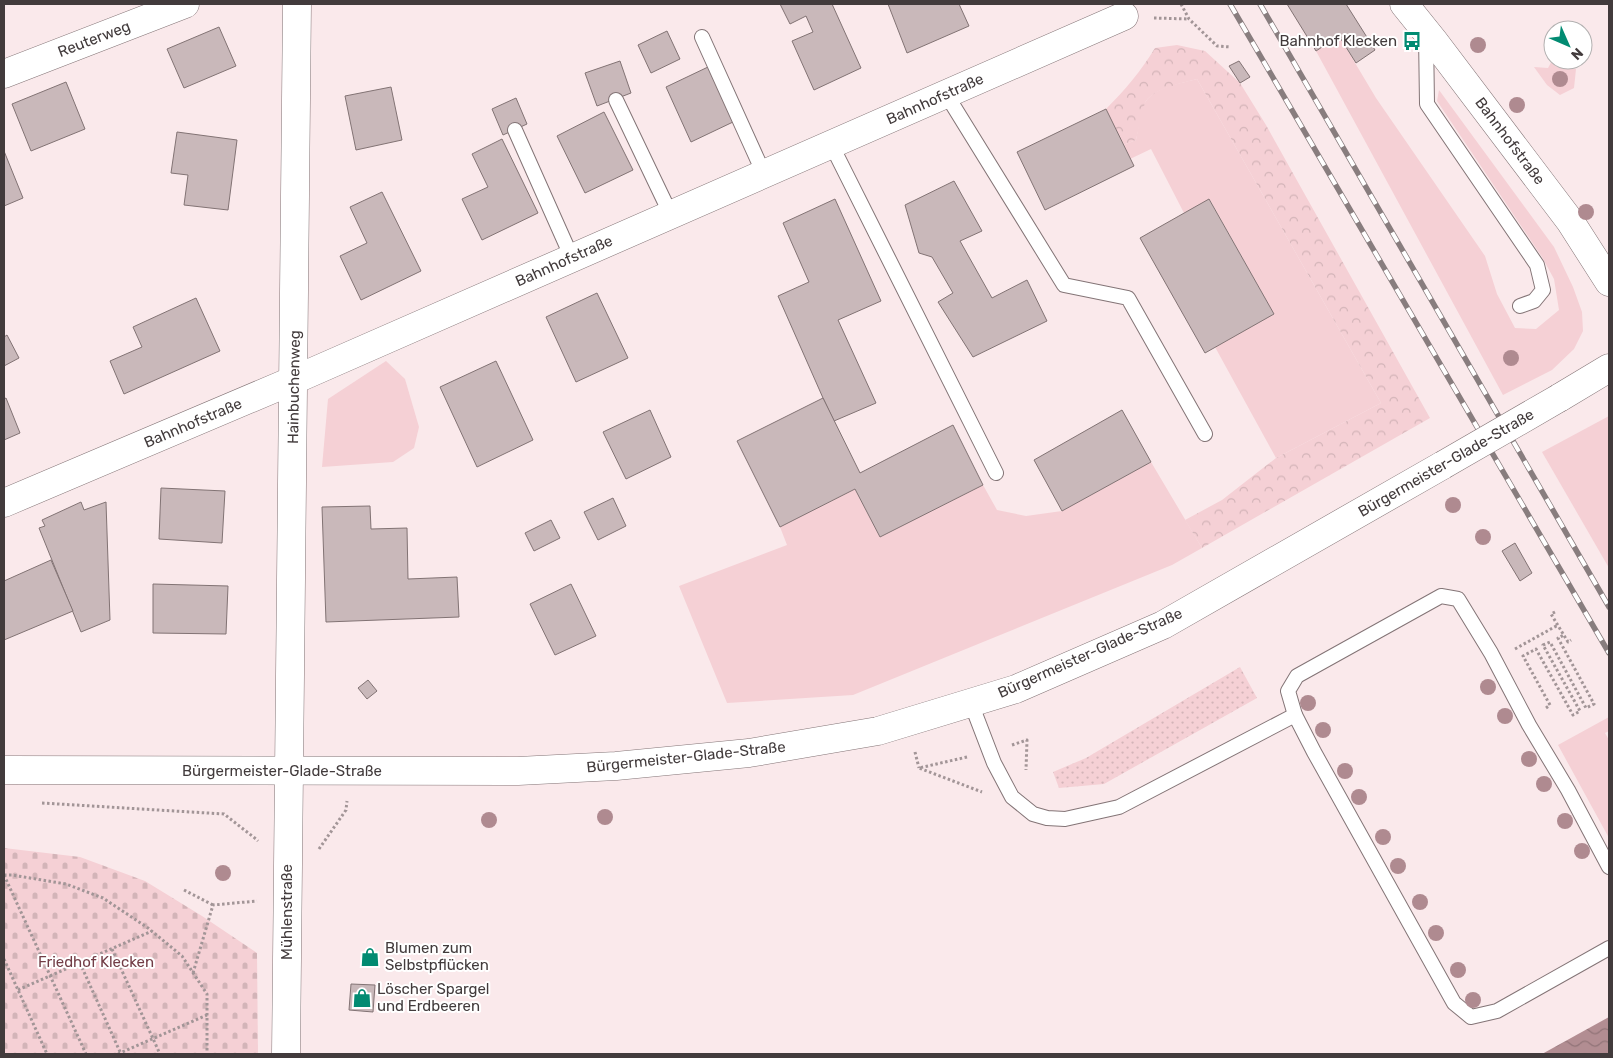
<svg xmlns="http://www.w3.org/2000/svg" width="1613" height="1058" viewBox="0 0 1613 1058" font-family="Rubik,sans-serif">
	<style>
		.grass { fill: #f5d0d5 }
		.forest { fill: url(#forest-crowns) }
		.cemetery { fill: url(#cemetery-stones) }
		.garden { fill: url(#garden-dots) }
		.water { fill: url(#water-waves) }
		.building { fill: #c9b8ba; stroke: #827374 }
		.lines { fill: none; stroke-linecap: round; stroke-linejoin: round }
		.service-casing { stroke: #837476; stroke-width: 16 }
		.minor-casing { stroke: #837476; stroke-width: 29 }
		.tertiary-casing { stroke: #837476; stroke-width: 29 }
		.path { stroke: #a29597; stroke-width: 3; stroke-dasharray: 2.5 2.5; stroke-linecap: butt }
		.service { stroke: #fff; stroke-width: 14 }
		.minor { stroke: #fff; stroke-width: 28 }
		.tertiary { stroke: #fff; stroke-width: 28 }
		.rail-casing { stroke: #887d7e; stroke-width: 5.5 }
		.rail { stroke: #fff; stroke-width: 4; stroke-dasharray: 11; stroke-linecap: butt }
		.tertiary-bridge-casing { stroke: #837476; stroke-width: 29; stroke-linecap: butt }
		.tertiary-bridge { stroke: #fff; stroke-width: 28 }
		.tree { fill: #af8a90 }
		.labels { text-anchor: middle; dominant-baseline: central; stroke-width: 4; stroke-linejoin: round; paint-order: stroke }
		.street-label { font-size: 15px; fill: #423b3c; stroke: #fff }
		.poi-label { font-size: 15px; fill: #423b3c; stroke: #fff; text-anchor: start }
		.park-label { font-size: 15px; fill: #723d46; stroke: #fff }
	</style>
	<defs>
		<pattern id="forest-crowns" width="20" height="18" patternUnits="userSpaceOnUse" patternTransform="scale(1.25)"><rect width="20" height="18" fill="#f5d0d5"/><path d="M2 6a3 3 0 1 1 6 0M12 15a3 3 0 1 1 6 0" fill="none" stroke="#d3b4b8"/></pattern>
		<pattern id="cemetery-stones" width="16" height="16" patternUnits="userSpaceOnUse" patternTransform="scale(1.25)"><rect width="16" height="16" fill="#f5d0d5"/><path d="M2 7V4a2 2 0 0 1 4 0v3zM10 15v-3a2 2 0 0 1 4 0v3z" fill="#d3b4b8"/></pattern>
		<pattern id="garden-dots" width="8" height="8" patternUnits="userSpaceOnUse" patternTransform="scale(1.25)"><rect width="8" height="8" fill="#f5d0d5"/><path d="M2 2h.1M6 6h.1" fill="none" stroke="#d3b4b8" stroke-width="1.8" stroke-linecap="round"/></pattern>
		<pattern id="water-waves" width="16" height="10" patternUnits="userSpaceOnUse" patternTransform="scale(1.25)"><rect width="16" height="10" fill="#b28d92"/><path d="M0 5q4-4 8 0t8 0" fill="none" stroke="#927478"/></pattern>
	</defs>
	<rect width="100%" height="100%" fill="#fae9eb"/>
	<g class="grass">
		<polygon points="1339,36 1376,98 1485,256 1497,294 1515,328 1536,329 1559,310 1554,279 1542,257 1437,101 1439,90 1554,247 1573,287 1582,312 1583,331 1574,349 1552,370 1503,395 1316,51"/>
		<polygon points="1553,59 1553,60 1576,69 1574,88 1560,95 1547,85 1534,67 1548,68"/>
		<path d="M1197 79 1381 403 1276 458 1215 347 1274 314 1210 200 1184 213 1151 149 1130 159 1123 145 1136 140C1138 131 1141 108 1146 101 1156 87 1182 83 1197 79Z"/>
		<polygon points="386,361 405,379 419,427 414,448 393,462 322,467 328,399"/>
		<polygon points="1609,416 1609,568 1542,452"/>
		<polygon points="1151,462 1202,548 1172,565 853,695 727,703 679,586 787,545 780,527 855,489 880,537 983,485 997,510 1026,516 1062,511"/>
		<polygon points="1609,717 1609,731 1605,733 1609,740 1609,838 1558,745"/>
	</g>
	<path class="forest" d="M1177 45 1205 51 1240 83 1266 125 1430 418 1202 548 1185 520 1222 500 1276 458 1381 403 1197 79C1183 83 1155 88 1146 101 1143 106 1138 133 1136 140L1123 145 1106 109C1125 90 1141 71 1155 48Z"/>
	<polygon class="cemetery" points="4,848 80,857 145,881 202,916 257,953 258,1054 4,1054"/>
	<polygon class="garden" points="1240,667 1257,698 1104,784 1059,788 1053,772 1086,758"/>
	<polygon class="water" points="1609,1017 1609,1054 1542,1054"/>
	<g class="building">
		<polygon points="780,4 832,4 861,68 814,90 792,41 813,32 806,16 790,24"/>
		<polygon points="888,4 959,4 969,26 907,53"/>
		<polygon points="1287,4 1346,4 1375,50 1356,63 1339,36 1316,51"/>
		<polygon points="219,27 236,66 184,88 167,49"/>
		<polygon points="667,31 680,59 651,73 638,45"/>
		<polygon points="620,61 631,93 597,106 585,73"/>
		<polygon points="1239,61 1250,77 1240,83 1229,66"/>
		<polygon points="708,67 733,122 691,142 666,87"/>
		<polygon points="66,82 85,129 31,151 12,104"/>
		<polygon points="391,87 402,140 356,150 345,96"/>
		<polygon points="516,98 527,124 503,135 492,109"/>
		<polygon points="1106,109 1134,166 1045,210 1017,152"/>
		<polygon points="604,112 633,170 585,193 557,136"/>
		<polygon points="177,132 237,140 228,210 184,205 188,175 171,173"/>
		<polygon points="502,139 538,213 482,240 462,199 488,187 472,154"/>
		<polygon points="4,151 23,198 4,206"/>
		<polygon points="954,181 982,231 960,241 992,298 1027,280 1047,321 973,357 938,302 953,293 932,257 919,253 905,205"/>
		<polygon points="382,192 421,271 361,300 340,256 367,243 350,207"/>
		<polygon points="835,199 881,301 838,320 876,403 834,421 823,398 778,296 809,282 783,223"/>
		<polygon points="1209,199 1274,314 1205,353 1140,238"/>
		<polygon points="597,293 628,358 576,382 546,317"/>
		<polygon points="196,298 220,351 124,394 110,361 142,347 133,327"/>
		<polygon points="7,335 19,358 4,366 4,337"/>
		<polygon points="496,361 533,440 477,467 440,387"/>
		<polygon points="6,398 20,433 4,440 4,399"/>
		<polygon points="823,398 860,473 953,425 983,485 880,537 855,489 780,527 737,441"/>
		<polygon points="650,410 671,457 626,479 603,432"/>
		<polygon points="1122,410 1151,462 1062,511 1034,460"/>
		<polygon points="161,488 225,491 222,543 159,539"/>
		<polygon points="613,498 626,526 598,540 584,512"/>
		<polygon points="81,502 84,510 106,502 110,620 81,632 39,528 45,526 42,520"/>
		<polygon points="370,506 371,529 407,528 408,579 457,577 459,617 326,622 322,507"/>
		<polygon points="551,520 560,538 534,551 525,533"/>
		<polygon points="1515,543 1532,573 1520,581 1502,551"/>
		<polygon points="51,560 73,611 4,640 4,581"/>
		<polygon points="153,584 228,586 226,634 153,633"/>
		<polygon points="571,584 596,636 555,655 530,604"/>
		<polygon points="368,680 377,691 367,699 358,688"/>
		<polygon points="351,984 375,985 373,1012 349,1010"/>
	</g>
	<g class="lines">
		<g class="service-casing">
			<g id="service">
				<polyline points="1426,35 1427,104 1537,265 1543,290 1534,301 1520,306"/>
				<polyline points="702,37 764,174"/>
				<polyline points="946,94 1064,285 1128,298 1205,434"/>
				<polyline points="616,100 671,215"/>
				<polyline points="515,130 572,258"/>
				<polyline points="831,144 996,473"/>
				<polyline points="971,703 994,763 1012,797 1033,814 1047,818 1065,819 1119,807 1295,715"/>
				<polyline points="1609,867 1568,790 1529,725 1491,653 1458,599 1441,596 1297,676 1288,691 1295,715 1314,752 1454,1003 1471,1017 1497,1011 1609,948"/>
			</g>
		</g>
		<g class="minor-casing">
			<g id="minor">
				<polyline points="1404,4 1433,40 1570,221 1609,282"/>
				<polyline points="4,74 185,4"/>
				<polyline points="4,503 294,380 1124,16"/>
				<polyline points="289,771 297,4"/>
			</g>
		</g>
		<g class="tertiary-casing">
			<g id="tertiary">
				<polyline points="1559,398 1609,368"/>
				<polyline points="4,770 518,771 616,766 749,753 878,731 1016,689 1163,625 1443,465"/>
				<polyline points="286,1054 289,771"/>
			</g>
		</g>
		<g class="path">
			<polyline points="1181,4 1189,19 1217,46 1231,47"/>
			<polyline points="1154,18 1189,19"/>
			<polyline points="1555,612 1551,614 1568,642 1571,640"/>
			<polyline points="1515,649 1558,625"/>
			<polyline points="1546,708 1550,705 1523,656 1536,649 1573,715 1580,711 1543,645 1550,642 1586,708 1594,704 1558,638 1564,635"/>
			<polyline points="1012,745 1027,740 1026,770"/>
			<polyline points="915,752 919,768"/>
			<polyline points="967,757 919,768 982,792"/>
			<polyline points="42,803 224,814 256,839 258,841"/>
			<polyline points="319,849 346,810 347,801"/>
			<polyline points="4,875 12,875 66,884 103,898 148,928 182,956 207,994 207,1054"/>
			<polyline points="4,875 86,1054"/>
			<polyline points="184,890 213,905"/>
			<polyline points="112,949 160,1054"/>
			<polyline points="4,959 47,1054"/>
			<polyline points="80,963 121,1054"/>
			<polyline points="193,973 213,905 257,901"/>
			<polyline points="18,990 152,931"/>
			<polyline points="118,1054 207,1015"/>
		</g>
		<use href="#service" class="service"/>
		<use href="#minor" class="minor"/>
		<use href="#tertiary" class="tertiary"/>
		<g class="rail-casing">
			<g id="rail">
				<polyline points="1230,4 1609,653"/>
				<polyline points="1260,4 1609,607"/>
			</g>
		</g>
		<use href="#rail" class="rail"/>
		<g class="tertiary-bridge-casing">
			<polyline id="tertiary-bridge" points="1443,465 1559,398"/>
		</g>
		<use href="#tertiary-bridge" class="tertiary-bridge"/>
	</g>
	<g class="tree">
		<circle cx="1478" cy="45" r="8"/>
		<circle cx="1560" cy="79" r="8"/>
		<circle cx="1517" cy="105" r="8"/>
		<circle cx="1586" cy="212" r="8"/>
		<circle cx="1511" cy="358" r="8"/>
		<circle cx="1453" cy="505" r="8"/>
		<circle cx="1483" cy="537" r="8"/>
		<circle cx="1488" cy="687" r="8"/>
		<circle cx="1308" cy="703" r="8"/>
		<circle cx="1505" cy="716" r="8"/>
		<circle cx="1323" cy="730" r="8"/>
		<circle cx="1529" cy="759" r="8"/>
		<circle cx="1345" cy="771" r="8"/>
		<circle cx="1544" cy="784" r="8"/>
		<circle cx="1359" cy="797" r="8"/>
		<circle cx="605" cy="817" r="8"/>
		<circle cx="489" cy="820" r="8"/>
		<circle cx="1565" cy="821" r="8"/>
		<circle cx="1383" cy="837" r="8"/>
		<circle cx="1582" cy="851" r="8"/>
		<circle cx="1398" cy="866" r="8"/>
		<circle cx="223" cy="873" r="8"/>
		<circle cx="1420" cy="902" r="8"/>
		<circle cx="1436" cy="933" r="8"/>
		<circle cx="1458" cy="970" r="8"/>
		<circle cx="1473" cy="1000" r="8"/>
	</g>
	<defs>
		<g id="bus-bare" transform="scale(1.5)"><path d="M-5-6H5V4H4V6H2V4H-2V6H-4V4H-5ZM-3.5-4V0h7V-4ZM-3.5 1.2v1.5H-2V1.2ZM2 1.2v1.5H3.5V1.2Z" fill="#028b72" stroke="#fff" stroke-width="2.5" paint-order="stroke"/></g>
		<g id="shop-bare" transform="scale(1.5)"><path d="M-5-2.5h2.3a2.7 3.5 0 0 1 5.4 0H5L5.5 6h-11ZM-1.5-2.5h3a1.5 2.3 0 0 0-3 0Z" fill="#028b72" stroke="#fff" stroke-width="2.5" paint-order="stroke"/></g>
	</defs>
	<g fill-rule="evenodd">
		<use href="#bus-bare" x="1412" y="41"/>
		<use href="#shop-bare" x="370" y="957"/>
		<use href="#shop-bare" x="362" y="998"/>
	</g>
	<g class="labels">
		<g class="street-label">
			<text transform="translate(94 39) rotate(-21)">Reuterweg</text>
			<text transform="translate(935 99) rotate(-24)">Bahnhofstraße</text>
			<text transform="translate(1510 141) rotate(53)">Bahnhofstraße</text>
			<text transform="translate(564 261) rotate(-24)">Bahnhofstraße</text>
			<text transform="translate(294 387) rotate(-89)">Hainbuchenweg</text>
			<text transform="translate(193 423) rotate(-23)">Bahnhofstraße</text>
			<text transform="translate(1446 463) rotate(-30)">Bürgermeister-Glade-Straße</text>
			<text transform="translate(1090 653) rotate(-24)">Bürgermeister-Glade-Straße</text>
			<text transform="translate(686 757) rotate(-6)">Bürgermeister-Glade-Straße</text>
			<text x="282" y="771">Bürgermeister-Glade-Straße</text>
			<text transform="translate(287 912) rotate(-90)">Mühlenstraße</text>
		</g>
		<g class="poi-label">
			<text x="1397" y="41" text-anchor="end">Bahnhof Klecken</text>
			<text x="385" y="948">Blumen zum<tspan x="385" dy="17">Selbstpflücken</tspan></text>
			<text x="377" y="989">Löscher Spargel<tspan x="377" dy="17">und Erdbeeren</tspan></text>
		</g>
		<g class="park-label">
			<text x="96" y="962">Friedhof Klecken</text>
		</g>
	</g>
	<rect width="1613" height="1058" fill="none" stroke="#423b3c" stroke-width="10"/>
	<g transform="translate(1568 45) rotate(135)"><circle r="24" fill="#ffffff" stroke="#b3b1b1"/>
	<path d="M0-4L9 19L0 12L-9 19Z" fill="#028b72"/>
	<text y="-8" font-size="14" font-weight="bold" text-anchor="middle" fill="#423b3c">N</text>
	</g>
</svg>
